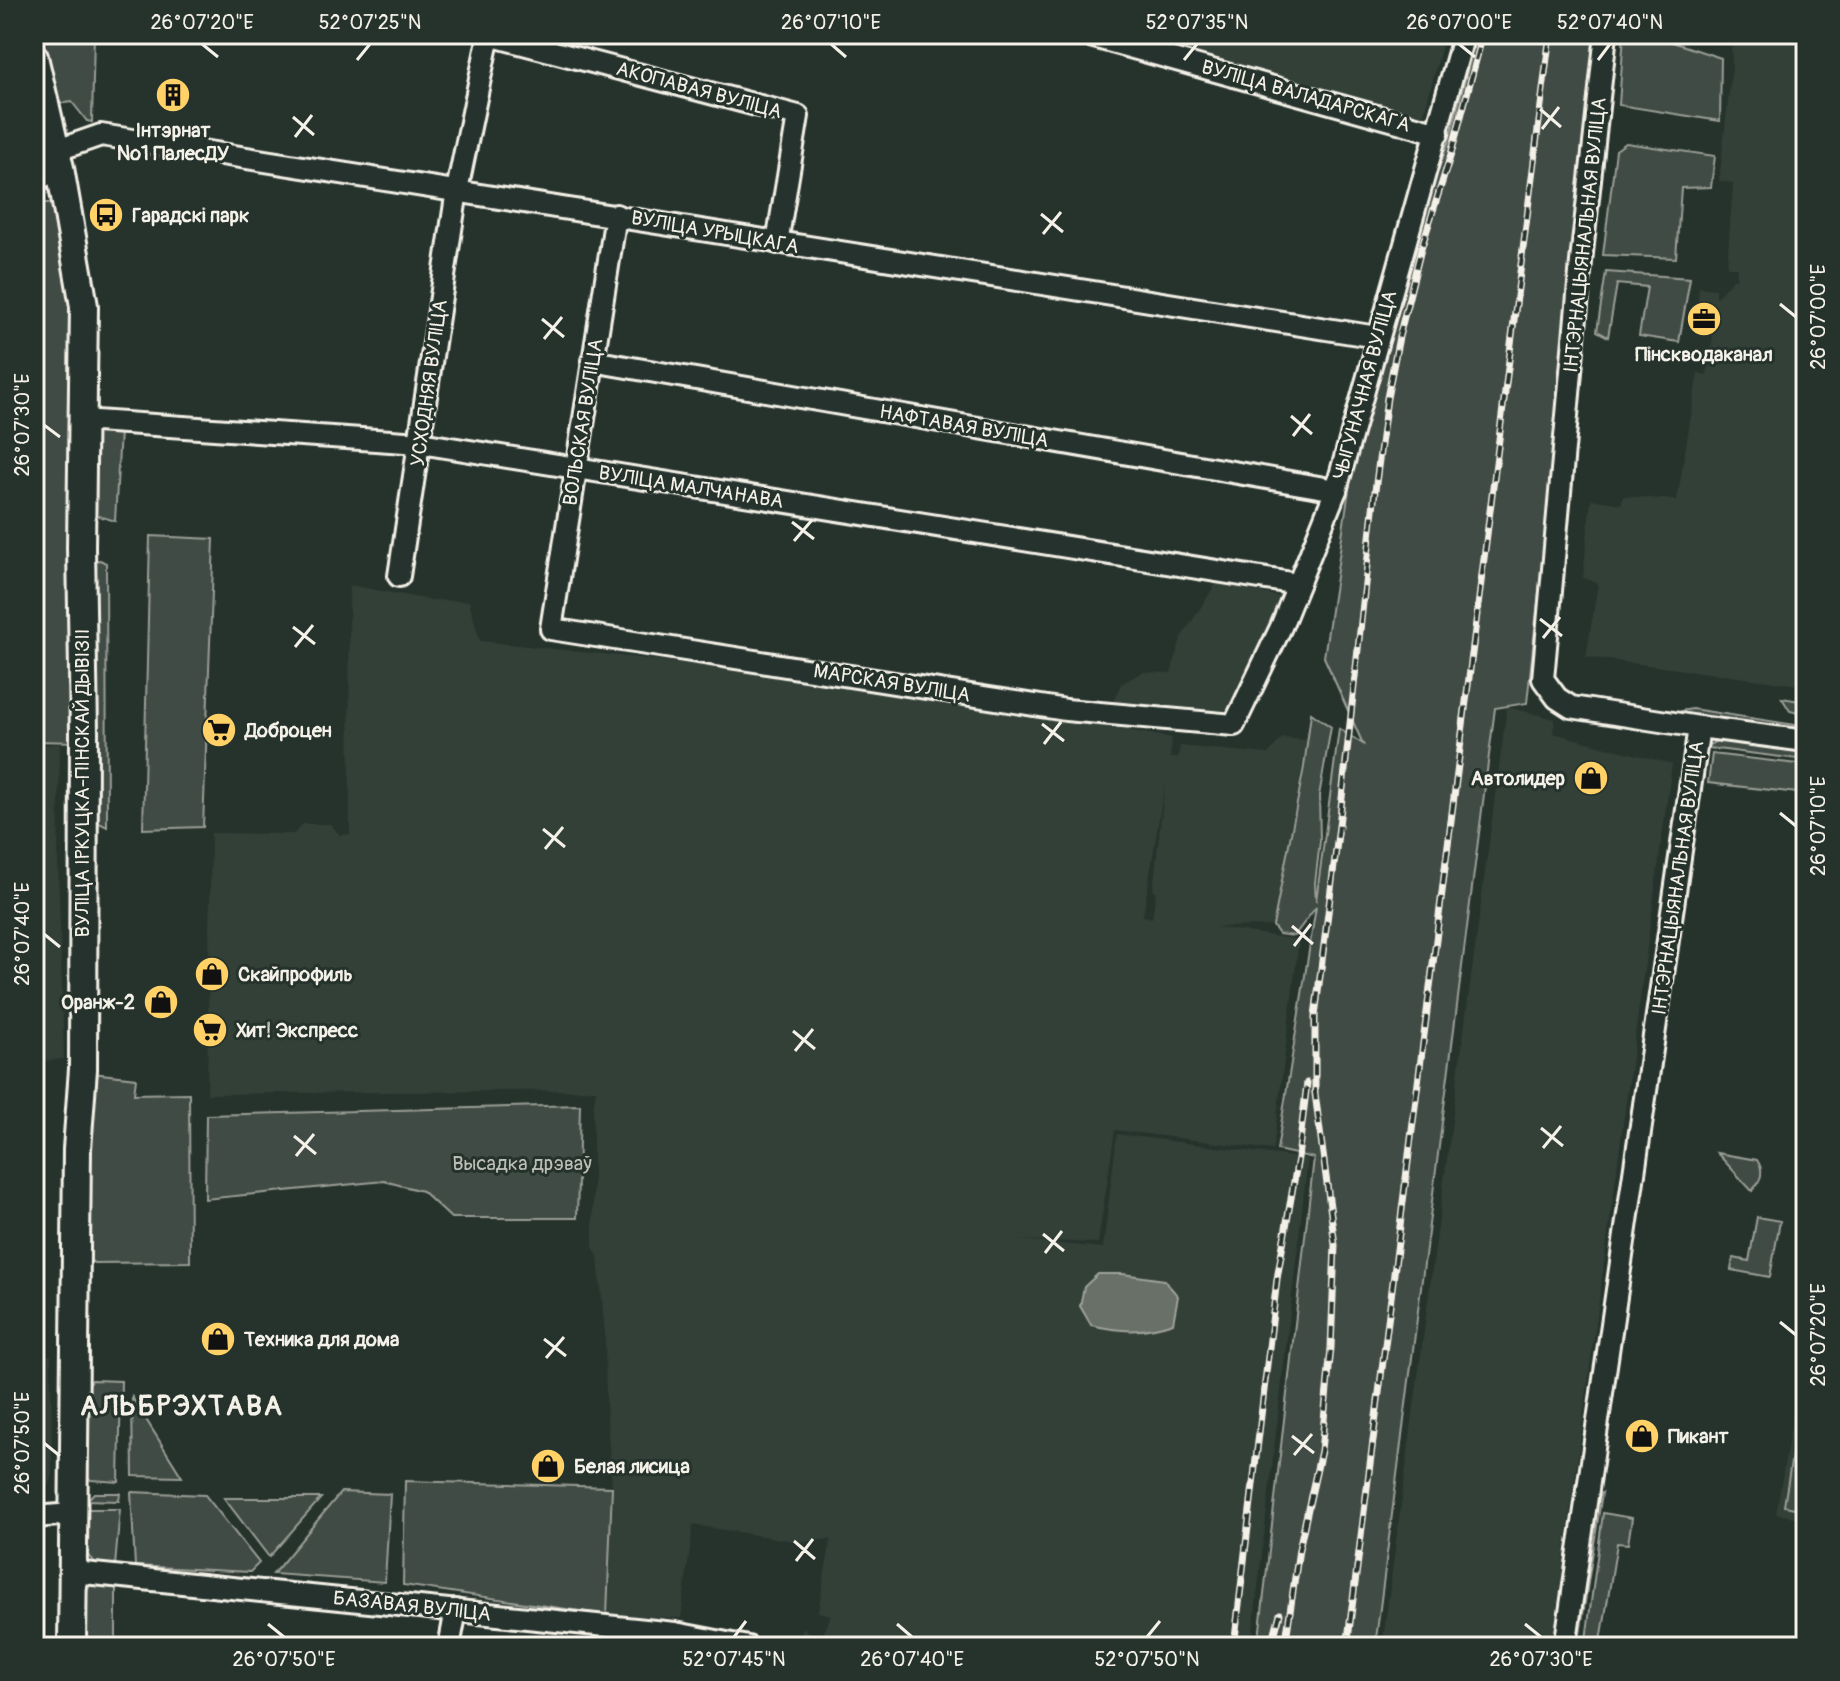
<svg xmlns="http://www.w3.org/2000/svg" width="1840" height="1681" viewBox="0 0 1840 1681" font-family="Pangolin,sans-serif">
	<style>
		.built { fill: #333f39; fill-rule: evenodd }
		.green { fill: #414b45; stroke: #9a9e96; stroke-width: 2 }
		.water { fill: #676f68; stroke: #9fa39b; stroke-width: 2 }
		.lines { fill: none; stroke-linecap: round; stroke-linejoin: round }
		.minor-casing { stroke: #f4f1e8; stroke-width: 26 }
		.major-casing { stroke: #f4f1e8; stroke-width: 32 }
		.minor { stroke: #26332d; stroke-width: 20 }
		.major { stroke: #26332d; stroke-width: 26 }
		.rail-casing { stroke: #f4f1e8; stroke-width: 7 }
		.rail { stroke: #26332d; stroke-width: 4; stroke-dasharray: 12; stroke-linecap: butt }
		.ticks { fill: none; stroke: #f4f1e8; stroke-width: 3 }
		.labels { text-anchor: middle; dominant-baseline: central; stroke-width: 6; stroke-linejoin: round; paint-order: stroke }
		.street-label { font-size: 20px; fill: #f4f1e8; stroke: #26332d }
		.poi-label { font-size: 20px; font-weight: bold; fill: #f4f1e8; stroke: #26332d; text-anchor: start }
		.park-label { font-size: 20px; fill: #bebfb7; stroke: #26332d }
		.district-label { font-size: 28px; font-weight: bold; letter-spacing: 2px; fill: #f4f1e8; stroke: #26332d }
		.neatline { fill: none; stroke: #f4f1e8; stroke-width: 3 }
		.ticks-label { font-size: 20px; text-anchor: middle; fill: #f4f1e8 }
	</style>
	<rect width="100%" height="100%" fill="#26332d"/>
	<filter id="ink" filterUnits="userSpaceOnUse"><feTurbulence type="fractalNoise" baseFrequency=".0125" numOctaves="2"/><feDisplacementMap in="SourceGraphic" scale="16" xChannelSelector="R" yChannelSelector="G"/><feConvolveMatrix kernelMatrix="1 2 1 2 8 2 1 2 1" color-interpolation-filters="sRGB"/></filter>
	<g filter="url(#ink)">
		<g class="built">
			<polygon points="1102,34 1445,34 1422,121"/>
			<polygon points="1731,34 1806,34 1806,686 1586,657 1598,583 1583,578 1591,499 1621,504 1623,496 1677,500 1698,373 1707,375 1713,336 1695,334 1699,287 1716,289 1716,298 1733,279 1736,279 1737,267 1727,267 1733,183 1719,181 1732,66"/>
			<polygon points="1217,582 1284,598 1234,719 1112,706 1121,684 1143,672 1171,673 1181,638"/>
			<path d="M349 585 430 600 469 601 480 641 723 667 984 704 1172 738 1170 758H1178L1180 746 1268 754 1282 738 1307 740 1273 926 1216 927 1299 940 1273 1150 1115 1130 1098 1243 1020 1240 1103 1248 1117 1134 1308 1159 1251 1647H797L803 1627 819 1644 831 1615 818 1612 831 1539 800 1542 693 1525 681 1618 607 1615 612 1487 606 1404 605 1334 598 1257 593 1246V1109L596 1090 207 1094 211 833 294 834 302 824H330L340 835 350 834ZM1165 782 1153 890 1156 892 1152 918 1143 916Z"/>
			<polygon points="1507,707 1555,719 1553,733 1672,764 1552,1647 1382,1647"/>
			<polygon points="60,744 58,859 64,1059 34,1062 34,745"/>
			<polygon points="1806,1335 1806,1519 1776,1514"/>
			<polygon points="51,1355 52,1477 49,1485 34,1487 34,1358"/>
		</g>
		<g class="green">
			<polygon points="39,34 94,34 92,122 87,121 72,102 57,104"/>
			<polygon points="1477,34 1599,34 1527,703 1495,708 1375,1647 1258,1647 1314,1158 1277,1150 1316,907 1294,936 1279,934 1273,926 1304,767 1311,713 1331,727 1319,796 1320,841 1315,883 1316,901 1339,729 1363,744 1324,657 1350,483 1380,362 1428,196 1449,141"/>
			<polygon points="1624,34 1648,34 1721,58 1720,121 1619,105"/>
			<polygon points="1626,143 1715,156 1711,187 1681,188 1676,258 1603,255 1616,150"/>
			<polygon points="34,203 61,203 76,280 80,742 34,741"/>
			<polygon points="1606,272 1690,278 1679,342 1639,336 1647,287 1617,284 1608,337 1597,331"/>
			<polygon points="96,430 120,431 115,521 96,515 94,510"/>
			<polygon points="150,536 214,539 203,827 143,829"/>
			<polygon points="100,560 106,563 107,827 97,822 93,561"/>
			<polygon points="1782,698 1806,702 1806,715 1790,711"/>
			<polygon points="1692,709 1795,725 1800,731 1674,717 1681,711"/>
			<polygon points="1722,738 1798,747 1797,759 1709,748 1707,746"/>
			<polygon points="1712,754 1806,765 1806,794 1708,783"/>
			<polygon points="92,1073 136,1078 134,1094 189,1093 190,1262 94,1263 86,1257"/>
			<polygon points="580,1105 577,1218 451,1218 422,1191 384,1181 205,1199 206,1115"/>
			<path d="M1717 1153 1757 1160C1765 1172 1761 1180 1752 1191Z"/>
			<polygon points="1757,1217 1780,1221 1770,1277 1731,1270 1733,1258 1749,1261"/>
			<polygon points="92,1380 121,1381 119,1482 91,1480 86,1476 88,1386"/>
			<polygon points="132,1397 182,1477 133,1476"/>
			<polygon points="1795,1437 1806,1439 1806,1510 1784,1506"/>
			<polygon points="405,1481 612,1487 607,1615 403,1585"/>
			<polygon points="131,1492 205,1495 259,1563 250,1572 135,1566"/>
			<polygon points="341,1492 390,1494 385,1582 273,1574"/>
			<polygon points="94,1493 120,1493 119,1501 87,1500"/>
			<polygon points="1602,1493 1578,1647 1573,1647 1597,1498"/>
			<polygon points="224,1498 321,1498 269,1557"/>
			<path d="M84 1509H120L115 1566C77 1568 84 1536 84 1509Z"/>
			<polygon points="1603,1513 1632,1518 1628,1544 1617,1543 1600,1647 1585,1647"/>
			<path d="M93 1582H116V1647H83C84 1628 79 1596 93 1582Z"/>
		</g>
		<path class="water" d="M1098 1274H1123L1164 1280 1178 1296 1173 1323C1144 1333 1120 1332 1091 1325L1080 1306 1084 1287Z"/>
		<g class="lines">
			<g class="minor-casing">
				<g id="minor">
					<polyline points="1083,34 1438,133"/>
					<polyline points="55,151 101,135 1377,337"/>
					<polyline points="34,177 42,177 60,168"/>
					<polyline points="616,215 551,629 1066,710 1234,725 1281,627 1336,490 1464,34"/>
					<polyline points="592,361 1336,490"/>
					<polyline points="81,420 420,443 1298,584"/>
					<polyline points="399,576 457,190 489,35 798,116 777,243"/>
					<polyline points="1699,727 1806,741"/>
					<polyline points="34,1517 73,1514"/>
					<polyline points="74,1572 675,1633 748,1647"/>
					<polyline points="449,1647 456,1610"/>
					<polyline points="1565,1647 1699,727 1571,707 1557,698 1543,679 1581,262 1606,34"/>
				</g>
			</g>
			<g class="major-casing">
				<polyline id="major" points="34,57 60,168 84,306 81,547 84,732 83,1069 77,1149 72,1647"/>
			</g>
			<use href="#minor" class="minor"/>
			<use href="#major" class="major"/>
			<g class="rail-casing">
				<g id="rail">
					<polyline points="1234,1647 1277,1279 1298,1158 1307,1083"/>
					<polyline points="1271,1647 1280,1614"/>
					<polyline points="1285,1647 1299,1549 1321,1451 1331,1348 1335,1245 1315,1093 1315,1016 1339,826 1375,491 1387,398 1399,337 1421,249 1451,154 1483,34"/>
					<polyline points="1347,1647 1550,34"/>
				</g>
			</g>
			<use href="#rail" class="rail"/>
		</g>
	</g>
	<path class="ticks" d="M202 44 218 57M831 44 846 57M1459 44 1475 57M357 60 370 44M1184 60 1197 44M1598 60 1610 44M1540 109 1561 127M293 117 314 135M1542 129 1559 107M295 137 312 115M1041 214 1063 232M1043 234 1061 212M1780 304 1796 317M542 319 564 337M544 339 562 317M1291 416 1312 434M44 425 60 437M1293 436 1310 414M792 522 814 539M794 541 812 520M1540 619 1562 636M293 627 315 644M1543 638 1560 617M295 647 313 625M1042 724 1064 741M1044 744 1061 722M1780 813 1796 826M543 829 565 847M545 849 563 827M1292 926 1313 944M44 934 60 947M1294 946 1311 924M793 1031 815 1049M795 1051 813 1029M1541 1128 1563 1146M294 1136 316 1154M1543 1148 1561 1126M296 1156 314 1134M1043 1234 1064 1251M1045 1253 1062 1231M1780 1322 1796 1335M544 1339 566 1356M546 1358 564 1337M1292 1436 1314 1453M44 1443 60 1456M1294 1455 1312 1434M794 1541 815 1559M796 1561 813 1539M268 1624 284 1637M897 1624 912 1637M1525 1624 1541 1637M734 1637 746 1621M1147 1637 1160 1621"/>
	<defs>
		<g id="building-disc" transform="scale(1.8)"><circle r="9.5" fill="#ffd166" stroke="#26332d"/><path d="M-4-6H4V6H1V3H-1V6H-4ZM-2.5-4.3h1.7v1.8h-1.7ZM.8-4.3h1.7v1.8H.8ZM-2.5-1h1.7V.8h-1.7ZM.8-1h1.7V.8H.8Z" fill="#111"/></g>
		<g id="bus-disc" transform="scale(1.8)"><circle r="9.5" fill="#ffd166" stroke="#26332d"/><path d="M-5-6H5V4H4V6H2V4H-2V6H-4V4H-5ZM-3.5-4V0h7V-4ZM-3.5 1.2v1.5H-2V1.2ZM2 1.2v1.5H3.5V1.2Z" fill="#111"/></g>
		<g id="office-disc" transform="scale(1.8)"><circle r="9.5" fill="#ffd166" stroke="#26332d"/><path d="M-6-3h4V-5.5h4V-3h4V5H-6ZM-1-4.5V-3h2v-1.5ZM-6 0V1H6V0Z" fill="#111"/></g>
		<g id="supermarket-disc" transform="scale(1.8)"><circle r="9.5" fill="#ffd166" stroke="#26332d"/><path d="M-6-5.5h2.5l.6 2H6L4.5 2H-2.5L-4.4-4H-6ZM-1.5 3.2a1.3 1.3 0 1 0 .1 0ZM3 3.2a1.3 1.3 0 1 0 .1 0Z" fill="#111"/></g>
		<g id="shop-disc" transform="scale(1.8)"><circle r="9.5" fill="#ffd166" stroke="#26332d"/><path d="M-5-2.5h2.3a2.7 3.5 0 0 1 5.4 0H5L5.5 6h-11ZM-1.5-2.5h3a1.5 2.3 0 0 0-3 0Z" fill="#111"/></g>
	</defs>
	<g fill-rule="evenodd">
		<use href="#building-disc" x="173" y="95"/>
		<use href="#bus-disc" x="106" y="215"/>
		<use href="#office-disc" x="1704" y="319"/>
		<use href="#supermarket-disc" x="219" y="730"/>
		<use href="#shop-disc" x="1591" y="778"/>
		<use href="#shop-disc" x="212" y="974"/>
		<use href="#shop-disc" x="161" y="1002"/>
		<use href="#supermarket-disc" x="210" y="1030"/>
		<use href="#shop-disc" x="218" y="1339"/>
		<use href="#shop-disc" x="1642" y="1436"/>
		<use href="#shop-disc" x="548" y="1466"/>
	</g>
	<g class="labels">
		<g class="street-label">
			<text transform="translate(699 90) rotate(15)">АКОПАВАЯ ВУЛІЦА</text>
			<text transform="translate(1306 96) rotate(16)">ВУЛІЦА ВАЛАДАРСКАГА</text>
			<text transform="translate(715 232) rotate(10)">ВУЛІЦА УРЫЦКАГА</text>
			<text transform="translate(1585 235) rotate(-84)">ІНТЭРНАЦЫЯНАЛЬНАЯ ВУЛІЦА</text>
			<text transform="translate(429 383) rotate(-82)">УСХОДНЯЯ ВУЛІЦА</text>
			<text transform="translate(1365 385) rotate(-75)">ЧЫГУНАЧНАЯ ВУЛІЦА</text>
			<text transform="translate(583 422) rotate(-81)">ВОЛЬСКАЯ ВУЛІЦА</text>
			<text transform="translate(964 426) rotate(10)">НАФТАВАЯ ВУЛІЦА</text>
			<text transform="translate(691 487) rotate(9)">ВУЛІЦА МАЛЧАНАВА</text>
			<text transform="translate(892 683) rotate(9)">МАРСКАЯ ВУЛІЦА</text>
			<text transform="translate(82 783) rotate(-90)">ВУЛІЦА ІРКУЦКА-ПІНСКАЙ ДЫВІЗІІ</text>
			<text transform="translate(1678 878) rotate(-82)">ІНТЭРНАЦЫЯНАЛЬНАЯ ВУЛІЦА</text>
			<text transform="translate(412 1606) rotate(6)">БАЗАВАЯ ВУЛІЦА</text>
		</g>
		<g class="poi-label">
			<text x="173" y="130" text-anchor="middle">Інтэрнат<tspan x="173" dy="23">№1 ПалесДУ</tspan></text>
			<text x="132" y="215">Гарадскі парк</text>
			<text x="1704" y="354" text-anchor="middle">Пінскводаканал</text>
			<text x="245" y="730">Доброцен</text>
			<text x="1565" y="778" text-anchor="end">Автолидер</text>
			<text x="238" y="974">Скайпрофиль</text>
			<text x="135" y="1002" text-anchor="end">Оранж-2</text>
			<text x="236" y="1030">Хит! Экспресс</text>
			<text x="244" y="1339">Техника для дома</text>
			<text x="1668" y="1436">Пикант</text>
			<text x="574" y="1466">Белая лисица</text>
		</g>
		<g class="park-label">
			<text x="522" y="1163">Высадка дрэваў</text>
		</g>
		<g class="district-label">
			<text x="182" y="1406">АЛЬБРЭХТАВА</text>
		</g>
	</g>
	<rect width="1840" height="1681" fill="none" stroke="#26332d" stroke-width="88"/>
	<rect x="44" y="44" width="1752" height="1593" class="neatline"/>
	<g class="ticks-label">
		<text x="202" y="29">26°07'20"E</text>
		<text x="370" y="29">52°07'25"N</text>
		<text x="831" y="29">26°07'10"E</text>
		<text x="1197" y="29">52°07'35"N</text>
		<text x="1459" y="29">26°07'00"E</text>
		<text x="1610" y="29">52°07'40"N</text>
		<text transform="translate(1818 317) rotate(-90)" y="7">26°07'00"E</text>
		<text transform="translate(22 425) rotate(-90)" y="7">26°07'30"E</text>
		<text transform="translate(1818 826) rotate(-90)" y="7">26°07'10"E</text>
		<text transform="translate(22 934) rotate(-90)" y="7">26°07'40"E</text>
		<text transform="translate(1818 1335) rotate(-90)" y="7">26°07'20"E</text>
		<text transform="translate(22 1443) rotate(-90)" y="7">26°07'50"E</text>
		<text x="284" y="1666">26°07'50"E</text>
		<text x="734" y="1666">52°07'45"N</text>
		<text x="912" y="1666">26°07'40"E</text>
		<text x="1147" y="1666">52°07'50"N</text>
		<text x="1541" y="1666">26°07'30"E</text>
	</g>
</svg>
